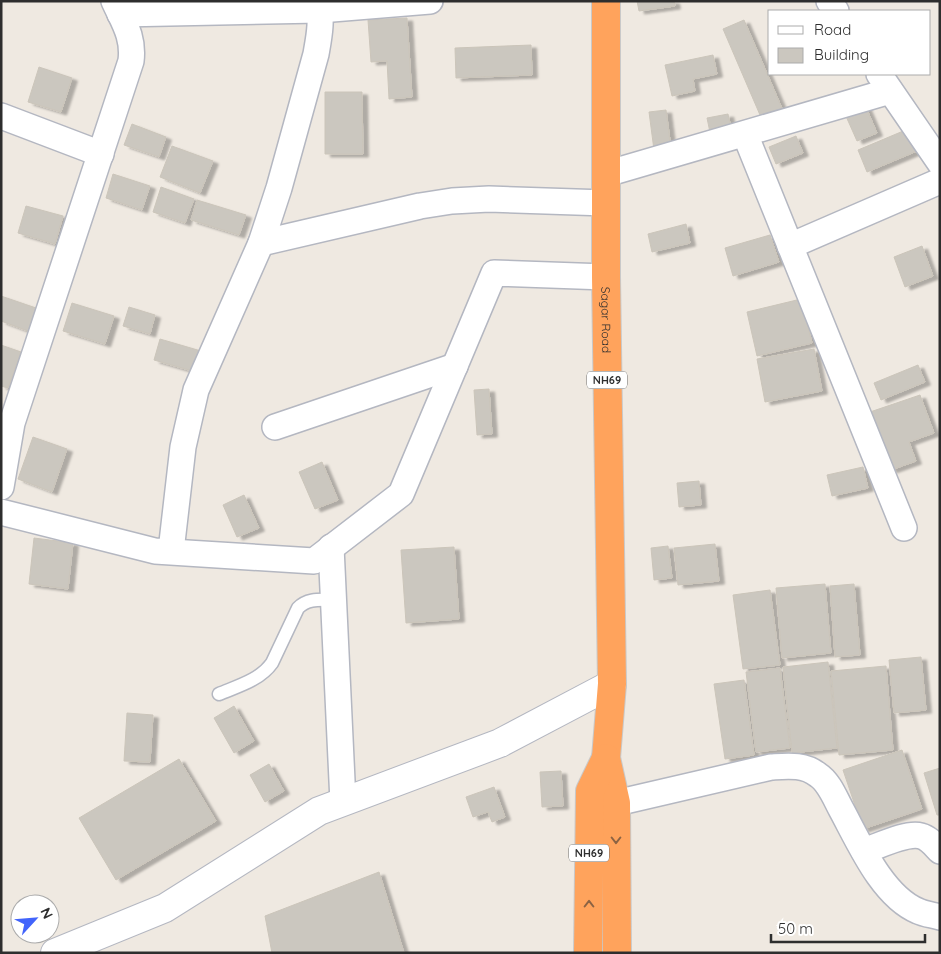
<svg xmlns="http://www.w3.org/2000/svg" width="941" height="954" viewBox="0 0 941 954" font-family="Quicksand,sans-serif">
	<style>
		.building { fill: #cbc7bf; stroke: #cbc5ba; filter: url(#shadow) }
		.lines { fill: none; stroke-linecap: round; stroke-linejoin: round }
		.lane-casing { stroke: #b4b7c1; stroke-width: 15 }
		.street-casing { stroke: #b4b7c1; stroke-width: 28 }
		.secondary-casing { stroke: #b4b7c1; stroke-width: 30 }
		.highway-casing { stroke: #c9c9c9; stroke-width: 30 }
		.lane { stroke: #fff; stroke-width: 12 }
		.street { stroke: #fff; stroke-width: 25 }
		.secondary { stroke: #fff; stroke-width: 28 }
		.highway { stroke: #ffa35c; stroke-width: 28 }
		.oneway { stroke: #8c6343 }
		.labels { text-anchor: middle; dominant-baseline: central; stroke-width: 4.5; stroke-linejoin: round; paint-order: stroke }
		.shield { fill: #fff; stroke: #6d6d6d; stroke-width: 1 }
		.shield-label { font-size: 11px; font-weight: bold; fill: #2e2e2e }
		.street-label { font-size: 12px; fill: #2e2e2e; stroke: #fff }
	</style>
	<defs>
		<filter id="shadow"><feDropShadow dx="5.5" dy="3" stdDeviation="1" flood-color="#0004"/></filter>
	</defs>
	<rect width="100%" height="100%" fill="#efe9e1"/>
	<g class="building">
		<polygon points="637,1 674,1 675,6 639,11"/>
		<polygon points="407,18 412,97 389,99 387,61 371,62 368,20"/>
		<polygon points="744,20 784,113 763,122 723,29"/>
		<polygon points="531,45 532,75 456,78 455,48"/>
		<polygon points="713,55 717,74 693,79 695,91 672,96 665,65"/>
		<polygon points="39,67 72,78 61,112 28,102"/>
		<polygon points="325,92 362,92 363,154 325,154"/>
		<polygon points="865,105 877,133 857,141 845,114"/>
		<polygon points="666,110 671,148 654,150 649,112"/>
		<polygon points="728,114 732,133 711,137 707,118"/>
		<polygon points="132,124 166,137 159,157 124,145"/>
		<polygon points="908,129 917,151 867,172 858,150"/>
		<polygon points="796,136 803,153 776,164 769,147"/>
		<polygon points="172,146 213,161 200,193 160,177"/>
		<polygon points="113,174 150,186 142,210 106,198"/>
		<polygon points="161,187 194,199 185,223 153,212"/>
		<polygon points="197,200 246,215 239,235 191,220"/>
		<polygon points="26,206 63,216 55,244 18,233"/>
		<polygon points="686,224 690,243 652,252 648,234"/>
		<polygon points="770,235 779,262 733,276 725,248"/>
		<polygon points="922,246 933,276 905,287 894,257"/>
		<polygon points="1,296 36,308 28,331 1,321"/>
		<polygon points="801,299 812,343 757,356 747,312"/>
		<polygon points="72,303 114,316 105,344 63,331"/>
		<polygon points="129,307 155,315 150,334 123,326"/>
		<polygon points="160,339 201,351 196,372 154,360"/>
		<polygon points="1,345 21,352 8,388 1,386"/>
		<polygon points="814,349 822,391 765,402 757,359"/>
		<polygon points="918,365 925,382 881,400 874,383"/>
		<polygon points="489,389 492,434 477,435 474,390"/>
		<polygon points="920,395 934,433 909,442 916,461 891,470 870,412"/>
		<polygon points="33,437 67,449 52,492 18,479"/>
		<polygon points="322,462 338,500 315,509 299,472"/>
		<polygon points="863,467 868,488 832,496 827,475"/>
		<polygon points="699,481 701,505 679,507 677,483"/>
		<polygon points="244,495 259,528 237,537 223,505"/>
		<polygon points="34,538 73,543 68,589 29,584"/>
		<polygon points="715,544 719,581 678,585 674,548"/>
		<polygon points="668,546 672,578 654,580 651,548"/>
		<polygon points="454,547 459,619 406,623 401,550"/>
		<polygon points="825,584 831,653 782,658 776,588"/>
		<polygon points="854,584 860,655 835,657 830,586"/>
		<polygon points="770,590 780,665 743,669 733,595"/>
		<polygon points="921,657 926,710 894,713 889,660"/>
		<polygon points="828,662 837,748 792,753 783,667"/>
		<polygon points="886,666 893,750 839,755 831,671"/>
		<polygon points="780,668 790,748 756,752 746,672"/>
		<polygon points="744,680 754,755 725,759 714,684"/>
		<polygon points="234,706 254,741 234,753 214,718"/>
		<polygon points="127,713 153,715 150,762 124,761"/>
		<polygon points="902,750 922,809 863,829 843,770"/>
		<polygon points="179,759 216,821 116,880 79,818"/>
		<polygon points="269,764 284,791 265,802 250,775"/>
		<polygon points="940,768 940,815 937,815 924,773"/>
		<polygon points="561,771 563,806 542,807 540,772"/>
		<polygon points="494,787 505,817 492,822 488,812 473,817 466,797"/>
		<polygon points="379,872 404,953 272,953 265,916"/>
	</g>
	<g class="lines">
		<g class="lane-casing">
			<path id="lane" d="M219 694C238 686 260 680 272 663L298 608C308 598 320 600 334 600"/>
		</g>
		<g class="street-casing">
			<g id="street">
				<polyline points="829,1 836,11"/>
				<polyline points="120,14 320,10 430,1"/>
				<polyline points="879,74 940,163"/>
				<polyline points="1,116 101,154"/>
				<polyline points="745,134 904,528"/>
				<polyline points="606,174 890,91"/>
				<polyline points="261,243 420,206 452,201 489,199 606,203"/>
				<polyline points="790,246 940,181"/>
				<polyline points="275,427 455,366"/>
				<path d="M1 487 12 423 131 61C134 37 124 23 114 1"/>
				<polyline points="1,512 155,551 314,561 401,494 494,273 606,277"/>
				<polyline points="331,547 343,802"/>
				<path d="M171 551 183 447 196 390 261 243 279 188 316 54C319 37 323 18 317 1"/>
				<path d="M616 803 771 767C788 766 804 764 818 775 829 782 835 798 841 809 859 842 882 896 918 911 924 914 933 915 940 917"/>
				<path d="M864 851C879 846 906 832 921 836 929 838 935 846 940 851"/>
			</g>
		</g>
		<g class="secondary-casing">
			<polyline id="secondary" points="55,953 165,908 319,811 500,743 612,684"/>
		</g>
		<g class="highway-casing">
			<g id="highway">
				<path id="s1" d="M606 1V277L612 684 606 758 616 803 617 953"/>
				<polyline points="588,953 590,791 606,758"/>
			</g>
		</g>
		<use href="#lane" class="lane"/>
		<use href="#street" class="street"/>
		<use href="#secondary" class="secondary"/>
		<use href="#highway" class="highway"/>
	</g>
	<defs><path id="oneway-chevron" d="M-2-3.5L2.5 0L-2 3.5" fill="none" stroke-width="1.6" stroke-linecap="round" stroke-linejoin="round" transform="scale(1.25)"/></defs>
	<g class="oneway">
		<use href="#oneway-chevron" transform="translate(616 840) rotate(90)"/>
		<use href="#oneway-chevron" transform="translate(589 904) rotate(-90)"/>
	</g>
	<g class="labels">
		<g class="shield">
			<rect x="587" y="371.5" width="40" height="17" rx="4"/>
			<rect x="569" y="844.5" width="40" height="17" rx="4"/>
		</g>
		<g class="shield-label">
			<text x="607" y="380">NH69</text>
			<text x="589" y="853">NH69</text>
		</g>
		<g class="street-label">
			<text stroke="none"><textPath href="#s1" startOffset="319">Sagar Road</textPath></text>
		</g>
	</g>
	<rect width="941" height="954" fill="none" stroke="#2e2e2e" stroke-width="5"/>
	<rect x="768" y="10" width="162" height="65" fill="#ffffff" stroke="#ababab"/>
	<rect x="778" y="26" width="25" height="8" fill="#ffffff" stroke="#ababab"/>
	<text x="814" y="35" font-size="15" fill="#2e2e2e">Road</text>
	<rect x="778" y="48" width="25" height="15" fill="#cbc7bf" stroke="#ababab"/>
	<text x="814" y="60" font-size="15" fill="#2e2e2e">Building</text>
	<g transform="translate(35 919) rotate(64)"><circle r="24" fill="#ffffff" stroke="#ababab"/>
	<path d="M0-4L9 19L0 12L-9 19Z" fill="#4264fb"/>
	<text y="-8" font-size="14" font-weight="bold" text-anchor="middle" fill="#2e2e2e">N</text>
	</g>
	<path d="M771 934v8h154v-8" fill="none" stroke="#2e2e2e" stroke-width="2.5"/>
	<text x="778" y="934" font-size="15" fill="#2e2e2e" stroke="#ffffff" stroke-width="4" paint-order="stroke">50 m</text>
</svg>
